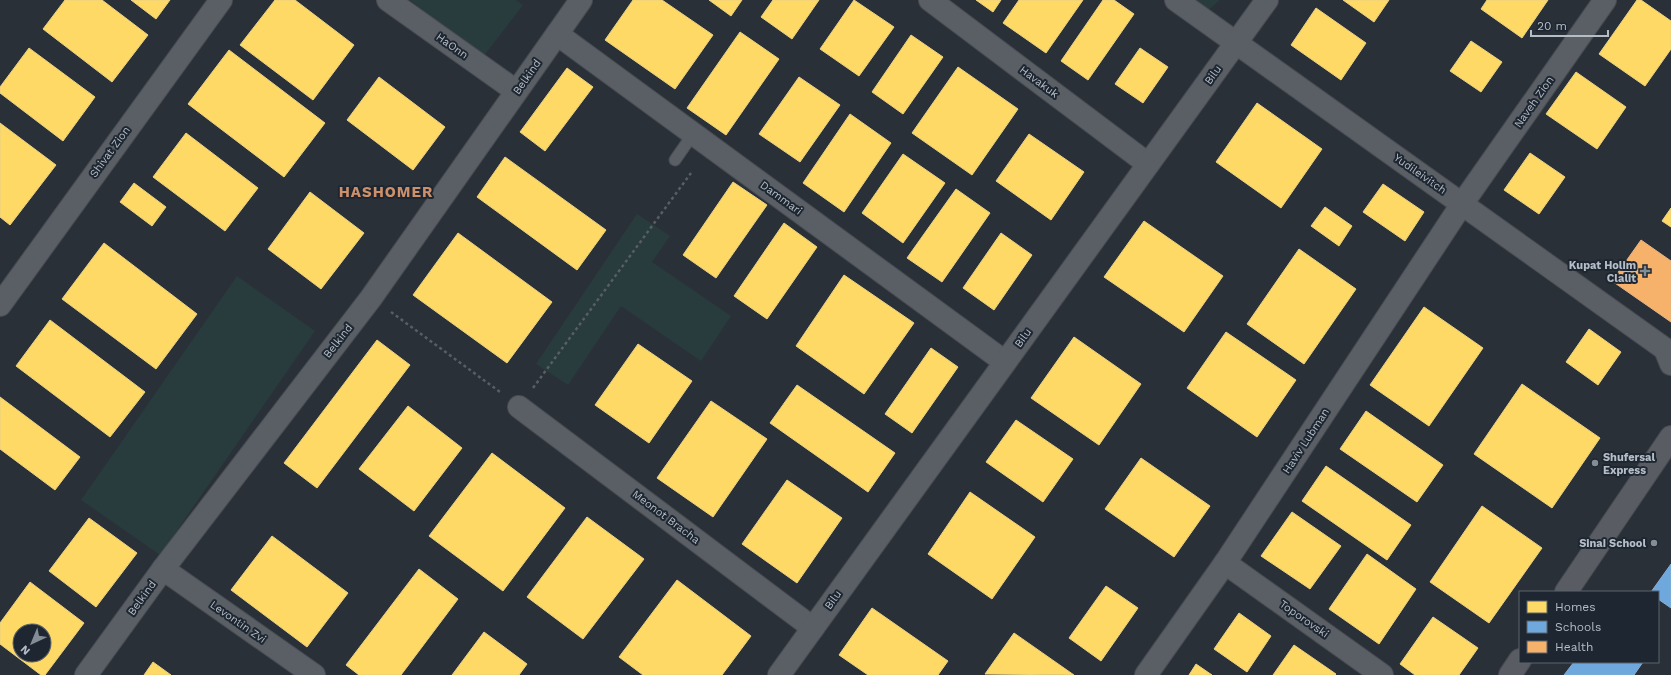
<svg xmlns="http://www.w3.org/2000/svg" width="1671" height="675" viewBox="0 0 1671 675" font-family="'Work Sans',sans-serif">
	<style>
		.green { fill: #283b3d }
		.homes { fill: #ffd966; stroke: #e9d183; fill-rule: evenodd }
		.schools { fill: #6fa8dc; stroke: #84aed6 }
		.health { fill: #f6b26b; stroke: #e2b587 }
		.lines { fill: none; stroke-linecap: round; stroke-linejoin: round }
		.lane-casing { stroke: #484c52; stroke-width: 13 }
		.street-casing { stroke: #484c52; stroke-width: 24 }
		.secondary-casing { stroke: #484c52; stroke-width: 24 }
		.path { stroke: #585e62; stroke-width: 2.5; stroke-dasharray: 3 3; stroke-linecap: butt }
		.lane { stroke: #5a5e65; stroke-width: 11 }
		.street { stroke: #5a5e65; stroke-width: 22 }
		.secondary { stroke: #595d63; stroke-width: 22 }
		.poi-dot { fill: #848c95; stroke: #1e2731; stroke-width: 1.5 }
		.labels { text-anchor: middle; dominant-baseline: central; stroke-width: 4; stroke-linejoin: round; paint-order: stroke }
		.street-label { font-size: 11px; fill: #b5bdc7; stroke: #1e2731 }
		.poi-label { font-size: 11px; font-weight: bold; fill: #b5bdc7; stroke: #1e2731; text-anchor: end }
		.district-label { font-size: 15px; font-weight: bold; letter-spacing: 1px; fill: #cd906a; stroke: #1e2731 }
	</style>
	<rect width="100%" height="100%" fill="#2a3037"/>
	<g class="green">
		<polygon points="410,0 516,0 523,5 483,57"/>
		<polygon points="1190,0 1220,0 1206,12"/>
		<polygon points="637,214 670,236 652,262 731,316 701,361 621,306 568,385 536,364"/>
		<polygon points="237,276 315,331 160,555 81,500"/>
	</g>
	<g class="homes">
		<polygon points="65,0 102,0 148,35 112,82 43,29"/>
		<polygon points="131,0 170,0 156,19"/>
		<polygon points="275,0 295,0 354,45 313,100 240,45"/>
		<polygon points="633,0 662,0 713,35 675,89 605,40"/>
		<polygon points="709,0 742,0 731,16"/>
		<polygon points="773,0 819,0 792,39 761,17"/>
		<polygon points="854,0 894,27 859,76 820,49"/>
		<polygon points="976,0 1001,0 993,12"/>
		<polygon points="1019,0 1083,0 1046,53 1003,23"/>
		<polygon points="1103,0 1114,0 1134,14 1088,80 1061,61"/>
		<polygon points="1343,0 1389,0 1374,22"/>
		<polygon points="1487,0 1548,0 1522,38 1481,9"/>
		<polygon points="1637,0 1641,0 1671,21 1671,49 1645,86 1599,54"/>
		<polygon points="1316,8 1366,43 1341,80 1291,45"/>
		<polygon points="740,32 779,59 726,135 687,108"/>
		<polygon points="911,35 943,57 903,114 872,92"/>
		<polygon points="1471,41 1502,62 1481,92 1450,71"/>
		<polygon points="29,48 95,97 63,141 0,93 0,87"/>
		<polygon points="1140,48 1168,67 1143,103 1115,84"/>
		<polygon points="229,50 325,123 284,177 188,104"/>
		<polygon points="958,67 1018,109 972,175 912,133"/>
		<polygon points="567,68 593,87 545,151 520,132"/>
		<polygon points="1576,72 1626,107 1597,149 1546,114"/>
		<polygon points="379,77 445,127 413,170 347,120"/>
		<polygon points="799,77 840,105 800,162 759,134"/>
		<polygon points="1257,103 1322,149 1281,208 1216,162"/>
		<polygon points="850,114 891,143 844,212 803,183"/>
		<polygon points="0,123 56,165 10,225 0,217"/>
		<polygon points="186,133 258,188 225,231 153,177"/>
		<polygon points="1029,134 1084,172 1051,220 996,181"/>
		<polygon points="1530,153 1565,177 1539,214 1504,190"/>
		<polygon points="903,154 945,183 903,243 862,213"/>
		<polygon points="505,157 606,230 577,270 477,197"/>
		<polygon points="733,182 767,205 716,278 683,255"/>
		<polygon points="134,183 166,207 152,226 120,202"/>
		<polygon points="1383,184 1424,212 1405,241 1363,212"/>
		<polygon points="956,189 990,213 942,282 907,258"/>
		<polygon points="310,192 364,233 321,289 268,249"/>
		<polygon points="1325,207 1352,226 1339,246 1311,226"/>
		<polygon points="1671,208 1671,227 1662,221"/>
		<polygon points="1144,221 1223,276 1184,332 1104,277"/>
		<polygon points="784,223 817,247 767,319 734,296"/>
		<polygon points="458,233 552,302 507,363 413,295"/>
		<polygon points="1001,233 1032,255 994,310 963,288"/>
		<polygon points="104,243 197,314 156,369 62,299"/>
		<polygon points="1299,249 1356,289 1304,364 1247,324"/>
		<polygon points="844,275 914,323 864,394 796,346"/>
		<polygon points="1424,307 1483,348 1429,426 1370,385"/>
		<polygon points="50,320 145,392 110,437 16,366"/>
		<polygon points="1589,329 1621,352 1598,385 1566,362"/>
		<polygon points="1226,332 1296,380 1257,437 1187,388"/>
		<polygon points="1074,337 1141,384 1099,445 1031,398"/>
		<polygon points="377,340 410,365 317,488 284,463"/>
		<polygon points="638,344 692,381 649,443 595,405"/>
		<polygon points="931,348 958,367 912,433 885,414"/>
		<polygon points="1522,384 1600,438 1552,508 1474,454"/>
		<polygon points="797,385 895,453 868,492 770,423"/>
		<polygon points="0,397 80,457 55,490 0,449"/>
		<polygon points="711,401 767,439 713,517 657,478"/>
		<polygon points="408,406 462,448 414,511 359,469"/>
		<polygon points="1366,411 1443,465 1417,502 1340,449"/>
		<polygon points="1016,420 1073,459 1043,502 986,462"/>
		<polygon points="492,453 565,508 503,591 429,536"/>
		<polygon points="1141,458 1210,506 1174,557 1105,509"/>
		<polygon points="1326,466 1411,525 1387,560 1302,501"/>
		<polygon points="787,480 842,518 797,583 742,544"/>
		<polygon points="970,492 1035,537 992,599 928,554"/>
		<polygon points="1482,506 1542,548 1489,623 1430,582"/>
		<polygon points="1292,512 1341,546 1310,589 1261,556"/>
		<polygon points="587,517 644,559 583,639 527,597"/>
		<polygon points="89,518 137,553 96,607 49,571"/>
		<polygon points="272,536 348,593 307,647 231,590"/>
		<polygon points="1367,554 1416,589 1379,644 1329,609"/>
		<polygon points="419,569 458,599 401,675 359,675 346,665"/>
		<polygon points="677,580 751,636 722,675 643,675 619,657"/>
		<path d="M30 582 84 623 45 675H41L0 644V623ZM20 631H44V655H20Z"/>
		<polygon points="1106,586 1138,608 1101,661 1069,638"/>
		<polygon points="872,608 948,661 938,675 868,675 839,655"/>
		<polygon points="1239,613 1271,636 1247,672 1214,649"/>
		<polygon points="1433,617 1478,648 1459,675 1415,675 1400,664"/>
		<polygon points="484,632 527,664 519,675 452,675"/>
		<polygon points="1014,633 1074,675 985,674"/>
		<polygon points="1294,645 1336,674 1335,675 1273,675"/>
		<polygon points="153,662 171,675 144,675"/>
		<polygon points="1196,664 1212,675 1189,675"/>
	</g>
	<g class="schools">
		<polygon points="1671,564 1671,608 1658,599 1658,592 1651,592"/>
		<polygon points="1574,662 1643,662 1634,675 1564,675"/>
	</g>
	<polygon class="health" points="1641,240 1671,261 1671,322 1612,281"/>
	<g class="lines">
		<g class="lane-casing">
			<polyline id="lane" points="675,160 693,134"/>
		</g>
		<g class="street-casing">
			<g id="street">
				<polyline points="388,0 516,91"/>
				<polyline points="930,0 1148,164"/>
				<polyline points="1176,0 1665,349 1671,364"/>
				<polyline points="557,34 1005,362"/>
				<polyline points="0,305 221,0"/>
				<polyline points="519,407 813,628"/>
				<polyline points="1225,563 1382,675"/>
				<polyline points="163,569 314,675"/>
				<polyline points="86,675 163,569 371,298 581,0"/>
				<polyline points="779,675 1267,0"/>
				<polyline points="1146,675 1225,563 1462,204 1605,0"/>
			</g>
		</g>
		<g class="secondary-casing">
			<g id="secondary">
				<polyline points="1566,592 1671,437"/>
				<polyline points="1510,675 1520,660"/>
			</g>
		</g>
		<g class="path">
			<polyline points="391,312 500,392"/>
			<polyline points="533,388 691,173"/>
		</g>
		<use href="#lane" class="lane"/>
		<use href="#street" class="street"/>
		<use href="#secondary" class="secondary"/>
	</g>
	<g class="poi-dot">
		<path d="M1643 265h4v4h4v4h-4v4h-4v-4h-4v-4h4z"/>
		<circle cx="1595" cy="463" r="4"/>
		<circle cx="1654" cy="543" r="4"/>
	</g>
	<g class="labels">
		<g class="street-label">
			<text transform="translate(452 46) rotate(35)">HaOnn</text>
			<text transform="translate(1213 75) rotate(-54)">Bilu</text>
			<text transform="translate(527 77) rotate(-55)">Belkind</text>
			<text transform="translate(1039 82) rotate(37)">Havakuk</text>
			<text transform="translate(1534 102) rotate(-55)">Naveh Zion</text>
			<text transform="translate(110 152) rotate(-54)">Shivat Zion</text>
			<text transform="translate(1420 174) rotate(35)">Yudileivitch</text>
			<text transform="translate(781 198) rotate(36)">Dammari</text>
			<text transform="translate(1023 338) rotate(-54)">Bilu</text>
			<text transform="translate(338 341) rotate(-52)">Belkind</text>
			<text transform="translate(1306 441) rotate(-57)">Haviv Lubman</text>
			<text transform="translate(666 517) rotate(37)">Meonot Bracha</text>
			<text transform="translate(142 598) rotate(-54)">Belkind</text>
			<text transform="translate(833 600) rotate(-54)">Bilu</text>
			<text transform="translate(1304 619) rotate(35)">Toporovski</text>
			<text transform="translate(238 622) rotate(35)">Levontin Zvi</text>
		</g>
		<g class="poi-label">
			<text x="1636" y="265">Kupat Holim<tspan x="1636" dy="13">Clalit</tspan></text>
			<text x="1603" y="457" text-anchor="start">Shufersal<tspan x="1603" dy="13">Express</tspan></text>
			<text x="1646" y="543">Sinai School</text>
		</g>
		<g class="district-label">
			<text x="386" y="192">HASHOMER</text>
		</g>
	</g>
	<rect x="1519" y="591" width="140" height="72" fill="#1e2731" stroke="#5a636d"/>
	<rect x="1527" y="601" width="20" height="12" fill="#ffd966" stroke="#5a636d"/>
	<text x="1555" y="611" font-size="12" fill="#b5bdc7">Homes</text>
	<rect x="1527" y="621" width="20" height="12" fill="#6fa8dc" stroke="#5a636d"/>
	<text x="1555" y="631" font-size="12" fill="#b5bdc7">Schools</text>
	<rect x="1527" y="641" width="20" height="12" fill="#f6b26b" stroke="#5a636d"/>
	<text x="1555" y="651" font-size="12" fill="#b5bdc7">Health</text>
	<g transform="translate(32 643) rotate(224)"><circle r="19" fill="#1e2731" stroke="#5a636d"/>
	<path d="M0-3L7 15L0 10L-7 15Z" fill="#848c95"/>
	<text y="-6" font-size="11" font-weight="bold" text-anchor="middle" fill="#b5bdc7">N</text>
	</g>
	<path d="M1531 30v6h77v-6" fill="none" stroke="#b5bdc7" stroke-width="2"/>
	<text x="1537" y="30" font-size="12" fill="#b5bdc7" stroke="#1e2731" stroke-width="3" paint-order="stroke">20 m</text>
</svg>
